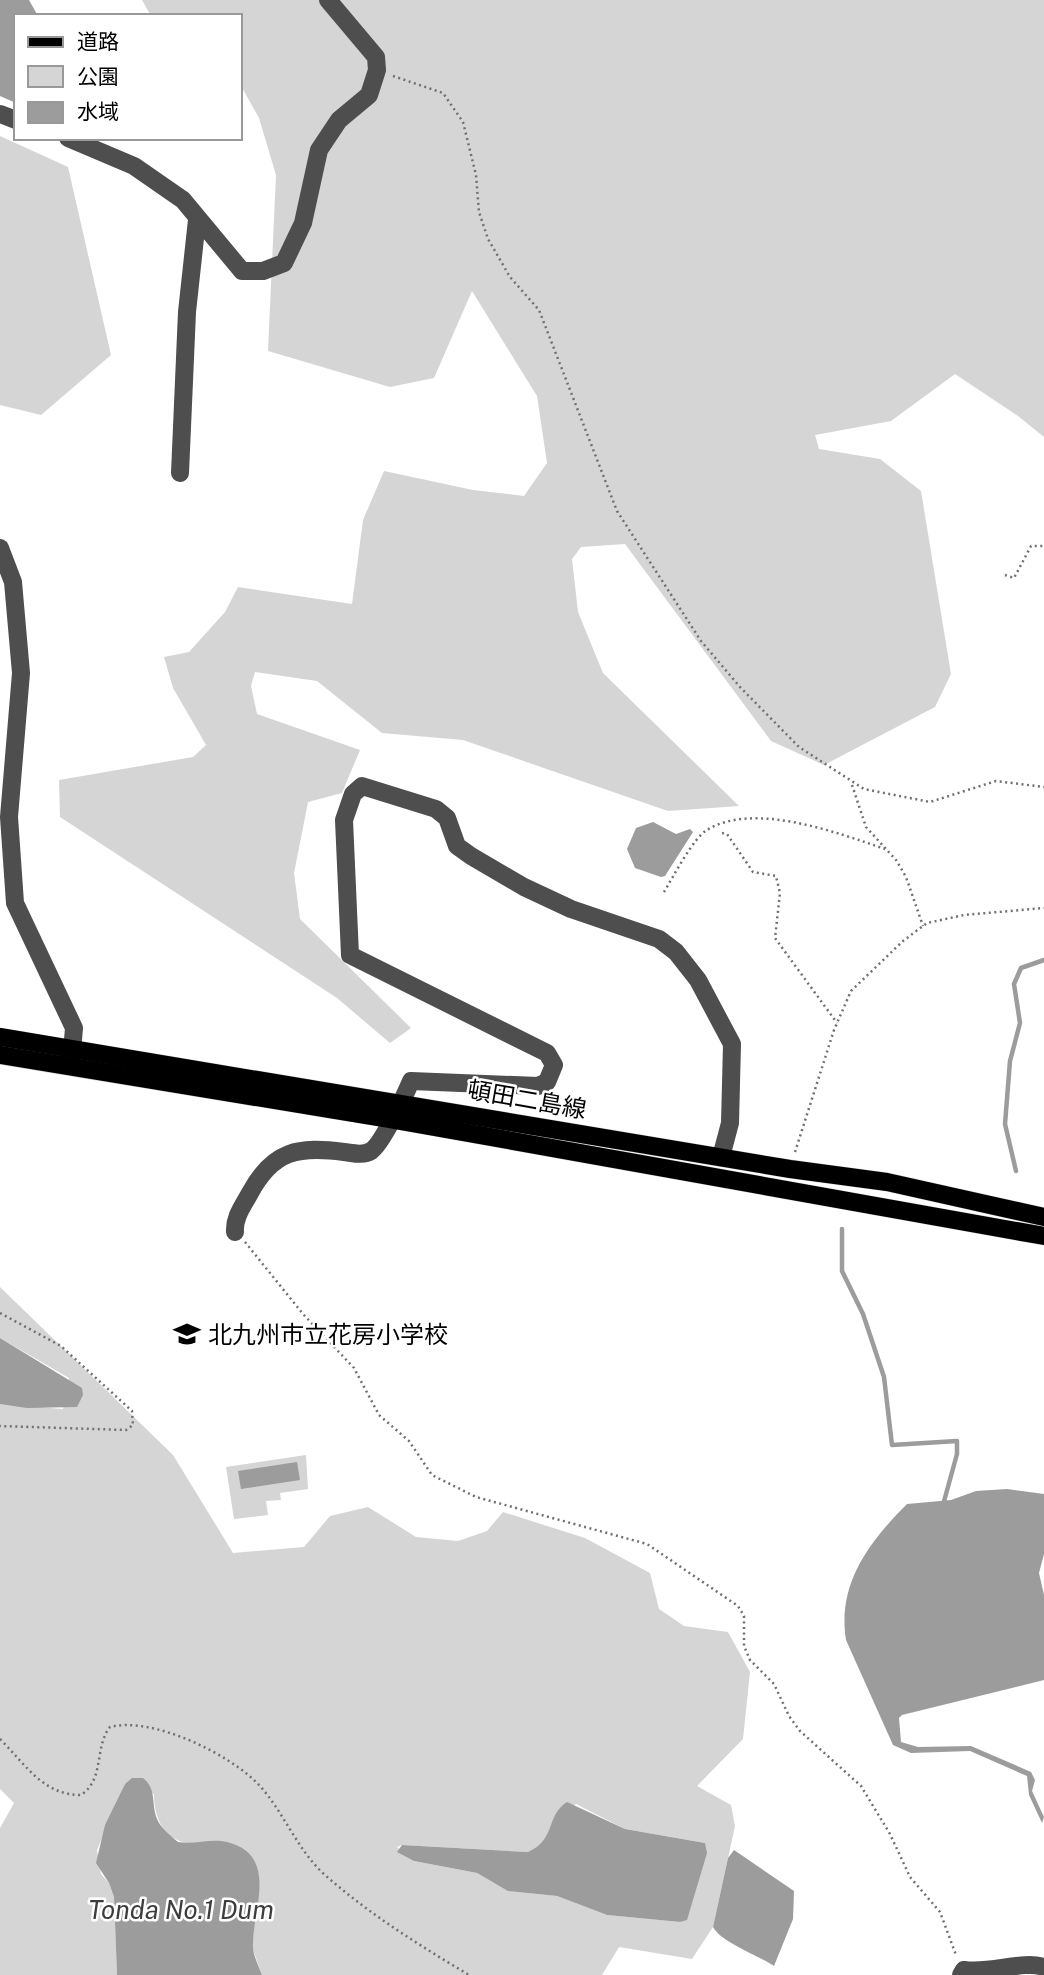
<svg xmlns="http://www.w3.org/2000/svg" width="1044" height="1975" viewBox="0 0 1044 1975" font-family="'Public Sans','Noto Sans JP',sans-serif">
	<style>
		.green { fill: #d5d5d5; fill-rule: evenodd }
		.water { fill: #9c9c9c }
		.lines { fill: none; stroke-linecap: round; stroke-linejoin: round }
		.stream { stroke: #9c9c9c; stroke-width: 4.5 }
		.major-casing { stroke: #dbdbdb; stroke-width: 19 }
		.path { stroke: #707070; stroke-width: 2.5; stroke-dasharray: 2 3.5; stroke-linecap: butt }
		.minor { stroke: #4e4e4e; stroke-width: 18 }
		.major { stroke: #000; stroke-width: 18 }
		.labels { text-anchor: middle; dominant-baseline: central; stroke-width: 5; stroke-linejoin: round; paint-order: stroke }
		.street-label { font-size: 24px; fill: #000; stroke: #fff }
		.poi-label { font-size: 24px; fill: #000; stroke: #fff; text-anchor: start }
		.water-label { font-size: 26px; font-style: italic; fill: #3d3d3d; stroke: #fff }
	</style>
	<rect width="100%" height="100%" fill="#fff"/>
	<g class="green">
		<polygon points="142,0 1044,0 1044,437 1018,416 955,374 891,421 815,435 819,449 880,459 921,491 951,674 935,707 824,765 771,741 625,544 581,547 572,559 578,612 603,673 739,806 668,811 463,740 382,733 317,681 255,672 251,686 257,714 360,750 342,793 308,802 294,873 300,919 411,1028 390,1043 337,998 60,817 59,780 193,757 206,745 173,688 164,657 189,652 225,612 238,587 352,604 363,520 384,471 473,490 524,496 547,463 537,396 472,291 434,378 390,387 268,351 276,175 259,118 240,84 240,16 151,16"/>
		<polygon points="0,136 68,167 111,355 41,415 0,405"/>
		<path d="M0 1287 173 1455 233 1553 304 1547 330 1516 368 1507 416 1537 458 1541 487 1531 503 1512 585 1538 650 1573 659 1609 684 1626 728 1632 750 1672 743 1739 697 1786 731 1805 735 1826 713 1927 692 1959 619 1947 602 1975H262L252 1947 255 1920 191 1844C164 1840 154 1819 154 1794L125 1784 97 1850 101 1874 109 1883 114 1897 117 1975H0V1828L14 1803 0 1789V1404L63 1409 69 1378 0 1338ZM576 1804 625 1829 705 1843 680 1922 607 1915 557 1896 509 1891 477 1873 414 1861 397 1847 402 1845 528 1852C545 1845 550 1833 555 1816Z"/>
		<polygon points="306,1455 308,1489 280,1493 281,1500 266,1501 268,1515 234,1519 226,1467"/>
	</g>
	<g class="water">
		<polygon points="0,0 29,0 38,16 16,16 16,103 0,96"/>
		<polygon points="653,822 676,834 690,829 693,832 665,876 661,877 635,868 627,849 636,828"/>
		<polygon points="0,1338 82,1388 83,1395 77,1407 27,1408 0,1404"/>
		<polygon points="297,1462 300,1480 241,1489 238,1471"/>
		<path d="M1007 1489 1044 1494V1554L1039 1573 1044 1595V1680L902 1715 899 1718 901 1742 918 1747 971 1746 1031 1772 1035 1780 1032 1791 1044 1817 1042 1823 1029 1795 1027 1776 970 1751 911 1753 893 1745 846 1640C837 1584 869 1542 907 1504L951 1500 976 1491Z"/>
		<path d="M143 1778C158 1790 150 1804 158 1821 162 1829 171 1836 178 1842 195 1845 211 1838 227 1842 279 1855 253 1909 253 1944 252 1954 259 1966 262 1975H117L114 1897 109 1883 96 1863 105 1825 125 1784 132 1778Z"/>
		<path d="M567 1802 625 1829 705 1843 707 1853 687 1920 680 1922 607 1915 557 1896 508 1891 477 1873 414 1861 397 1852 402 1845 528 1852C556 1840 546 1815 567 1802Z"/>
		<path d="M734 1850 794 1891 793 1919 774 1966C756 1954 722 1943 713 1927L728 1858Z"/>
	</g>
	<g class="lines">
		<g class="stream">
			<polyline points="1016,1171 1005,1124 1010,1061 1020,1023 1014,984 1021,968 1044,960"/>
			<polyline points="842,1229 842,1271 863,1314 884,1377 892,1445 957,1441 957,1454 943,1505"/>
		</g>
		<g class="major-casing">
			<g id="major">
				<polyline points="0,1037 790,1169 887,1182 1044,1217"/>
				<polyline points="0,1055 390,1119 1044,1236"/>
			</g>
		</g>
		<g class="path">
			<polyline points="393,76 443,93 463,122 476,175 479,212 488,239 510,277 539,310 617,511 701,641 740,687 799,747 864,789 930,802 996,781 1044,787"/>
			<polyline points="1005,575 1014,578 1031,546 1044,546"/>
			<polyline points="852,785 866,827 896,860 906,877 923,926"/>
			<polyline points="722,833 727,834 753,872 776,876 780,893 775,938 837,1023"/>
			<path d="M664 892C673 877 694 837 707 830 754 801 838 833 885 849"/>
			<polyline points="795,1152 834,1030 851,991 903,941 927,923 964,915 1044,908"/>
			<polyline points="245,1242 303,1314 354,1368 379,1415 409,1441 432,1475 476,1497 647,1544 738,1606 744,1616 744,1646 750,1660 774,1684 789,1716 800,1731 861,1786 890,1834 910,1877 940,1912 956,1955"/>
			<polyline points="0,1313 61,1346 132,1411 133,1425 126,1430 0,1426"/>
			<path d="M0 1739C26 1765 43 1795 81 1795 105 1779 94 1747 110 1727 152 1716 230 1754 259 1785 284 1812 297 1850 325 1875 369 1914 419 1945 469 1975"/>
		</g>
		<g class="minor">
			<polyline points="0,114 16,120"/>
			<polyline points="68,138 134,166 183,200 242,271 263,271 284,263 303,223 319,150 339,120 369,95 377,70 376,57 328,0"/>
			<polyline points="180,473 187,312 197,220"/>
			<polyline points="0,548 13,582 21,673 9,817 15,903 74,1028 71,1063"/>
			<path d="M235 1232C234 1217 243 1206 250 1193 273 1150 299 1146 344 1152 353 1153 363 1156 371 1151 382 1144 405 1095 411 1081L538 1086 547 1082 554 1065 547 1053 350 955 344 820 353 794 362 786 436 809 447 818 457 846 471 856 524 887 571 909 659 939 676 952 698 980 732 1044 730 1123 721 1157"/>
			<path d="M961 1975 964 1970C991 1974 1023 1960 1044 1967"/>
		</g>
		<use href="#major" class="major"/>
	</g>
	<defs>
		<g id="school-bare" transform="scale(2.1)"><path d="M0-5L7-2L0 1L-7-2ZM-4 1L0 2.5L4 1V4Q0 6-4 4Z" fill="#000" stroke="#fff" stroke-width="2.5" paint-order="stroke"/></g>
	</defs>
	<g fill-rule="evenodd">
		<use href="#school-bare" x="187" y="1334"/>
	</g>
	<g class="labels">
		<g class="street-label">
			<text transform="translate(527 1099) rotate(10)">頓田二島線</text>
		</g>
		<g class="poi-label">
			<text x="208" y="1334">北九州市立花房小学校</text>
		</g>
		<g class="water-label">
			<text x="181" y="1909">Tonda No.1 Dum</text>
		</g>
	</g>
	<rect x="14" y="14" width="228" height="126" fill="#ffffff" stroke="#999999" stroke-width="2"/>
	<rect x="28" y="37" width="35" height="10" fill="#000000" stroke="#999999" stroke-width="2"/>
	<text x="77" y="49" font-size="21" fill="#000000">道路</text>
	<rect x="28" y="66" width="35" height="21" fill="#d5d5d5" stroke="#999999" stroke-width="2"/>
	<text x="77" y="84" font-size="21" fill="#000000">公園</text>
	<rect x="28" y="102" width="35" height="21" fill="#9c9c9c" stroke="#999999" stroke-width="2"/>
	<text x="77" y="119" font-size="21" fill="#000000">水域</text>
</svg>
